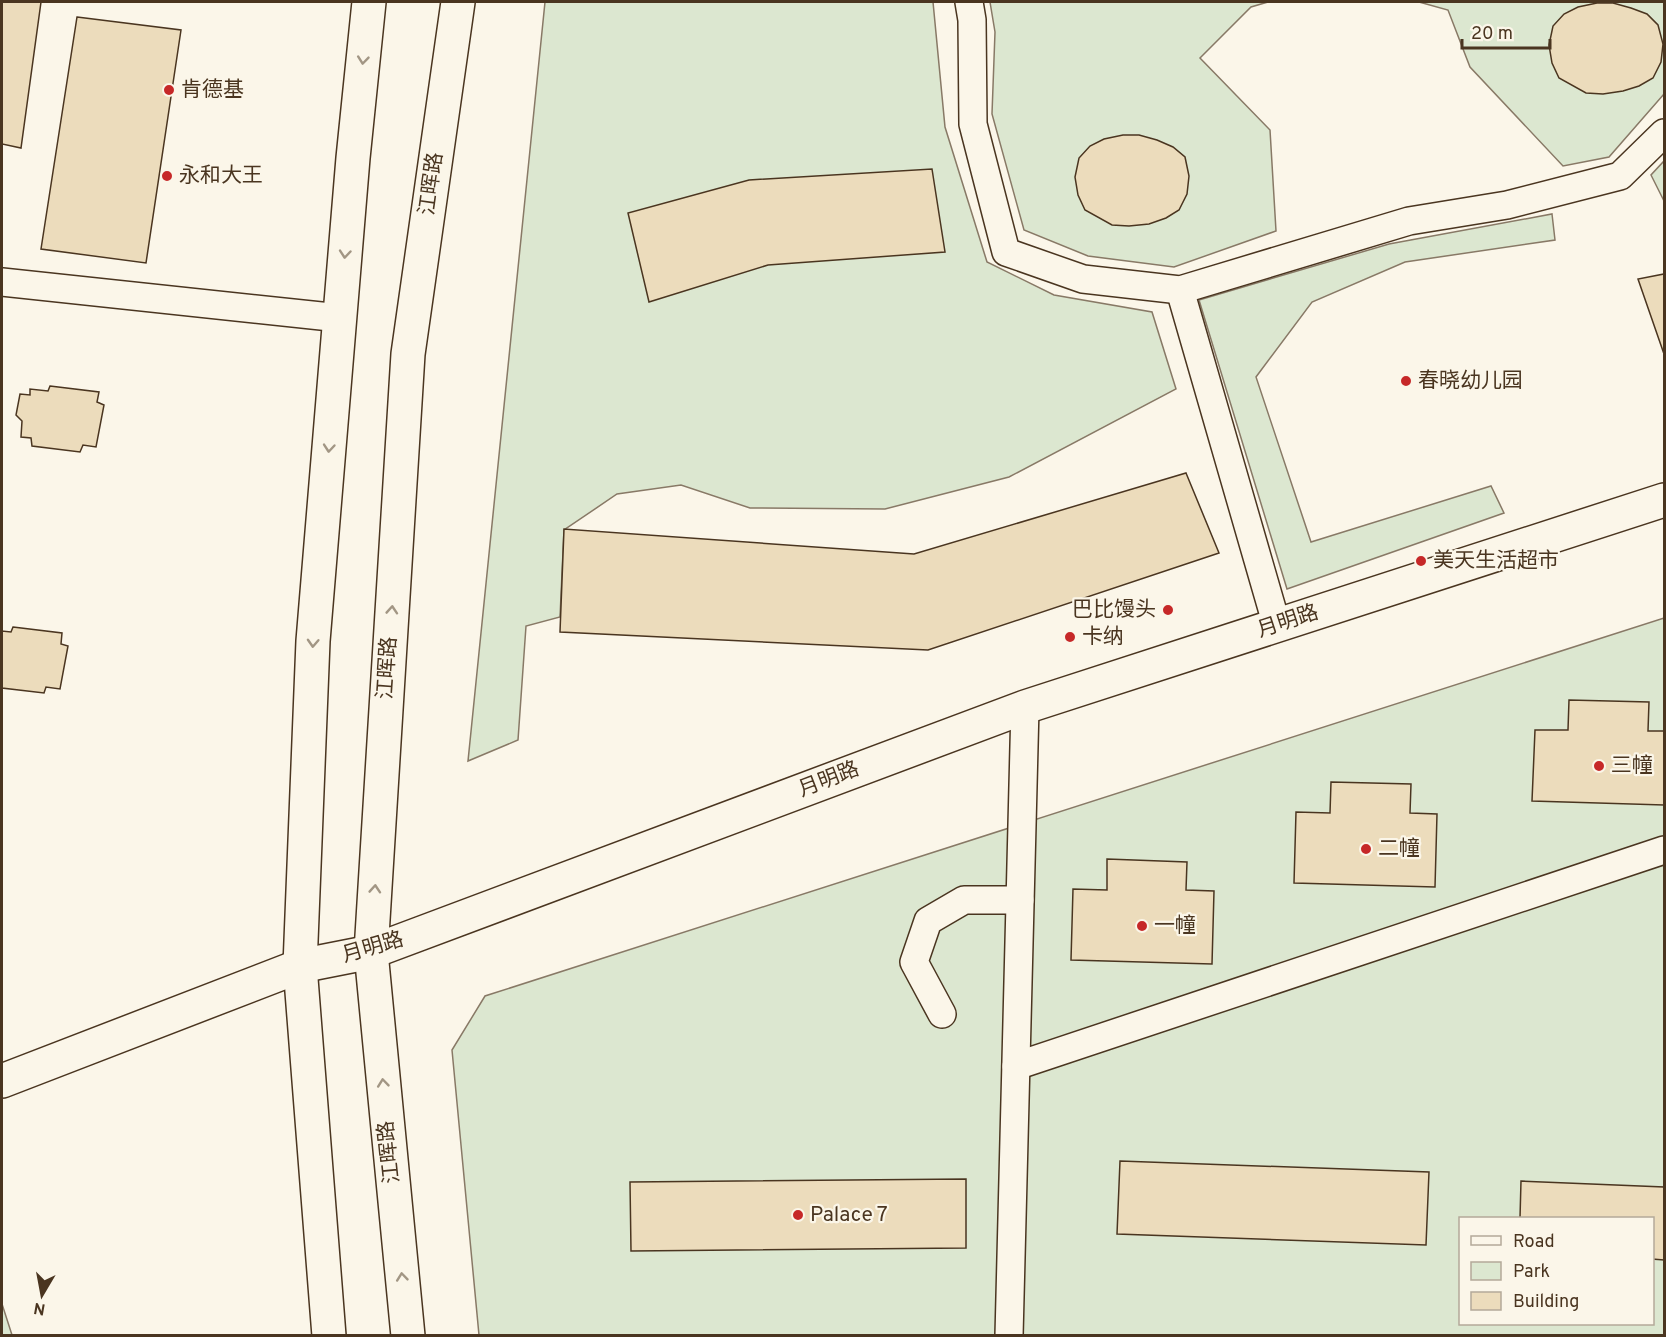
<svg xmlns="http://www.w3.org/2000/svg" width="1666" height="1337" viewBox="0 0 1666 1337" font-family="Overpass,'Noto Sans SC',sans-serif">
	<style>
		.green { fill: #dce7d0; stroke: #887966; stroke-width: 1.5; fill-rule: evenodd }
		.building { fill: #ecdcbc; stroke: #4a3520; stroke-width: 1.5 }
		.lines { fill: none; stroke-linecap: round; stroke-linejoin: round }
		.street-casing { stroke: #4a3520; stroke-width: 30 }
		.secondary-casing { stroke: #4a3520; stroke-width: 36 }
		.primary-casing { stroke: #4a3520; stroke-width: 36 }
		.street { stroke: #fbf6e9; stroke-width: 27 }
		.secondary { stroke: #fbf6e9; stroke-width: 33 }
		.primary { stroke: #fbf6e9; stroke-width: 33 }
		.oneway { stroke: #a29684 }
		.poi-dot { fill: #c62828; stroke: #fbf6e9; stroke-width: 2 }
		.labels { text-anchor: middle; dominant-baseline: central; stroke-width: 4.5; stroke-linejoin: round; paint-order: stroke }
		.poi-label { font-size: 21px; fill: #4a3520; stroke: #fbf6e9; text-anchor: start }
		.street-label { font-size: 21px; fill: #4a3520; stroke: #fbf6e9 }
	</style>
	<rect width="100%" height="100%" fill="#fbf6e9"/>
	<g class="green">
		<polygon points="545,2 933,2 945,127 987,262 1054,295 1152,312 1176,389 1009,477 885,509 750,508 681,485 617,494 564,530 560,617 526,626 518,740 468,761"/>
		<polygon points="990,2 1268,2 1251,7 1200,58 1270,130 1276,231 1174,267 1088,256 1024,230 992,114 995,32"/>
		<polygon points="1419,2 1664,2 1664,94 1609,157 1563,166 1470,67 1448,10"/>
		<polygon points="1664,161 1664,201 1651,175"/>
		<polygon points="1552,214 1555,240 1405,262 1312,302 1256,377 1311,542 1491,486 1504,513 1287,589 1199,300 1389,244"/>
		<path d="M1664 618V1335H479L452 1050 485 996ZM1460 1218H1652V1324H1460Z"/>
		<polygon points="2,1304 12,1335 2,1335"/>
	</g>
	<g class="building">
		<polygon points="2,2 41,2 21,148 2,144"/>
		<polygon points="1597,3 1613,3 1631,8 1647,14 1658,25 1663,44 1661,62 1653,78 1639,86 1623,91 1603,94 1586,93 1559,78 1552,63 1549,45 1553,26 1564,14 1578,7"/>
		<polygon points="77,17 181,30 146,263 41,249"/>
		<polygon points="1123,135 1139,135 1157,140 1173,147 1185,157 1189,176 1187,194 1179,210 1166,218 1149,224 1129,226 1112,225 1085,210 1078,195 1075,177 1079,158 1090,146 1104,139"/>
		<polygon points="932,169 945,252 768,265 649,302 628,213 749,180"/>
		<polygon points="1664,274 1664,354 1638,279"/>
		<polygon points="50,386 99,392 97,402 104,405 96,447 83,445 80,452 32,446 31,438 21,437 22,421 16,415 20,394 30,395 30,389 48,391"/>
		<polygon points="1186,473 1219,553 928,650 560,632 564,529 914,554"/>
		<polygon points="13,627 62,633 61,644 68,646 60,689 46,687 44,693 2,688 2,631 11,632"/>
		<polygon points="1569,700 1649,702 1648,731 1664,731 1664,805 1532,801 1535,730 1568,730"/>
		<polygon points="1331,782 1411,784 1410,813 1437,814 1435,887 1294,883 1296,812 1330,813"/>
		<polygon points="1107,859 1187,862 1186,890 1214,891 1212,964 1071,960 1073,889 1107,890"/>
		<polygon points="1120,1161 1429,1172 1426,1245 1117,1234"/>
		<polygon points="966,1179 966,1248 631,1251 630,1182"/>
		<polygon points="1521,1181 1664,1187 1664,1260 1652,1259 1652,1218 1520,1218"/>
	</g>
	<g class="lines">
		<g class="street-casing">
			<g id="street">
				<polyline points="969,2 972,20 973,124 1006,252 1083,279 1180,290 1409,221 1507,205 1620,176 1664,133"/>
				<polyline points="2,282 340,318"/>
				<polyline points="1180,290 1277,626"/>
				<polyline points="942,1014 914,962 928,921 964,900 1020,900"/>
				<polyline points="1016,1066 1664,850"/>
				<polyline points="1009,1336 1025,707"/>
			</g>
		</g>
		<g class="secondary-casing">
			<polyline id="secondary" points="2,1081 300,966 371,952 1025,707 1664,500"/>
		</g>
		<g class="primary-casing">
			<g id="primary">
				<polyline points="329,1336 300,966 313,641 353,158 369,2"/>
				<polyline points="408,1336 371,952 408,354 458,2"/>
			</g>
		</g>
		<use href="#street" class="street"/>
		<use href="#secondary" class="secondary"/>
		<use href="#primary" class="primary"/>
	</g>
	<defs><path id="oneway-chevron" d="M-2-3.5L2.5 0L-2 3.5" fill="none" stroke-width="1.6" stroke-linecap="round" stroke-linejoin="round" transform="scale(1.5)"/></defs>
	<g class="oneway">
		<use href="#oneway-chevron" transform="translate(363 60) rotate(96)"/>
		<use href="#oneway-chevron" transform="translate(345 254) rotate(95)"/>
		<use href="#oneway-chevron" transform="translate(329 448) rotate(95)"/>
		<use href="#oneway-chevron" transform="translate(392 610) rotate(-86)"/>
		<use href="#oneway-chevron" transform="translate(313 643) rotate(93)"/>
		<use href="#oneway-chevron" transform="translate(375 889) rotate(-86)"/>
		<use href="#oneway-chevron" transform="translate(383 1083) rotate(-96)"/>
		<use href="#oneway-chevron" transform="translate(402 1277) rotate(-96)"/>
	</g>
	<g class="poi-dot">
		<circle cx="169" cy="90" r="6"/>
		<circle cx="167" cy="176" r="6"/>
		<circle cx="1406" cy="381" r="6"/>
		<circle cx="1421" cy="561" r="6"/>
		<circle cx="1168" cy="610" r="6"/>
		<circle cx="1070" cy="637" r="6"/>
		<circle cx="1599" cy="766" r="6"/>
		<circle cx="1366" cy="849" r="6"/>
		<circle cx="1142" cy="926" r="6"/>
		<circle cx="798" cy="1215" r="6"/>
	</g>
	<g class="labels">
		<g class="poi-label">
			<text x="181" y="90">肯德基</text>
			<text x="179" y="176">永和大王</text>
			<text x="1418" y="381">春晓幼儿园</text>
			<text x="1433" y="561">美天生活超市</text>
			<text x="1156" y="610" text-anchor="end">巴比馒头</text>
			<text x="1082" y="637">卡纳</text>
			<text x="1611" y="766">三幢</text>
			<text x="1378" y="849">二幢</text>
			<text x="1154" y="926">一幢</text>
			<text x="810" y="1215">Palace 7</text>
		</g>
		<g class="street-label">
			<text transform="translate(432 184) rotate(-82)">江晖路</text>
			<text transform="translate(1288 622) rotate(-18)">月明路</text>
			<text transform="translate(388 668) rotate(-86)">江晖路</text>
			<text transform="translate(829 780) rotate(-21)">月明路</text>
			<text transform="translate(373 948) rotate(-16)">月明路</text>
			<text transform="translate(390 1152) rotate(-96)">江晖路</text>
		</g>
	</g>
	<rect width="1666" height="1337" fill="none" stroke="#4a3520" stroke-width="6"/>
	<rect x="1459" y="1217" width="195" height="108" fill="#fbf6e9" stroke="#b4a999" stroke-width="1.5"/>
	<rect x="1471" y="1236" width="30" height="9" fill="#fbf6e9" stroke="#b4a999" stroke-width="1.5"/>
	<text x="1513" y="1247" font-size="18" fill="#4a3520">Road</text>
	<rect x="1471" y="1262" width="30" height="18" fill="#dce7d0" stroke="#b4a999" stroke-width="1.5"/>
	<text x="1513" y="1277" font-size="18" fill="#4a3520">Park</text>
	<rect x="1471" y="1292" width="30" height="18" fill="#ecdcbc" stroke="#b4a999" stroke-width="1.5"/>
	<text x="1513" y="1307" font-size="18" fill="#4a3520">Building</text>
	<g transform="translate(42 1295) rotate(190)" stroke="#fbf6e9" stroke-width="4.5" paint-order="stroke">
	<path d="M0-4.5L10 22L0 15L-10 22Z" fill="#4a3520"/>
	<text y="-9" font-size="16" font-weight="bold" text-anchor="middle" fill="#4a3520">N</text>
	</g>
	<path d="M1462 39v9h88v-9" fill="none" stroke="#4a3520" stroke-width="3"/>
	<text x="1471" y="39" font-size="18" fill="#4a3520" stroke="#fbf6e9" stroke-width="4.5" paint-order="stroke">20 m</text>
</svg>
